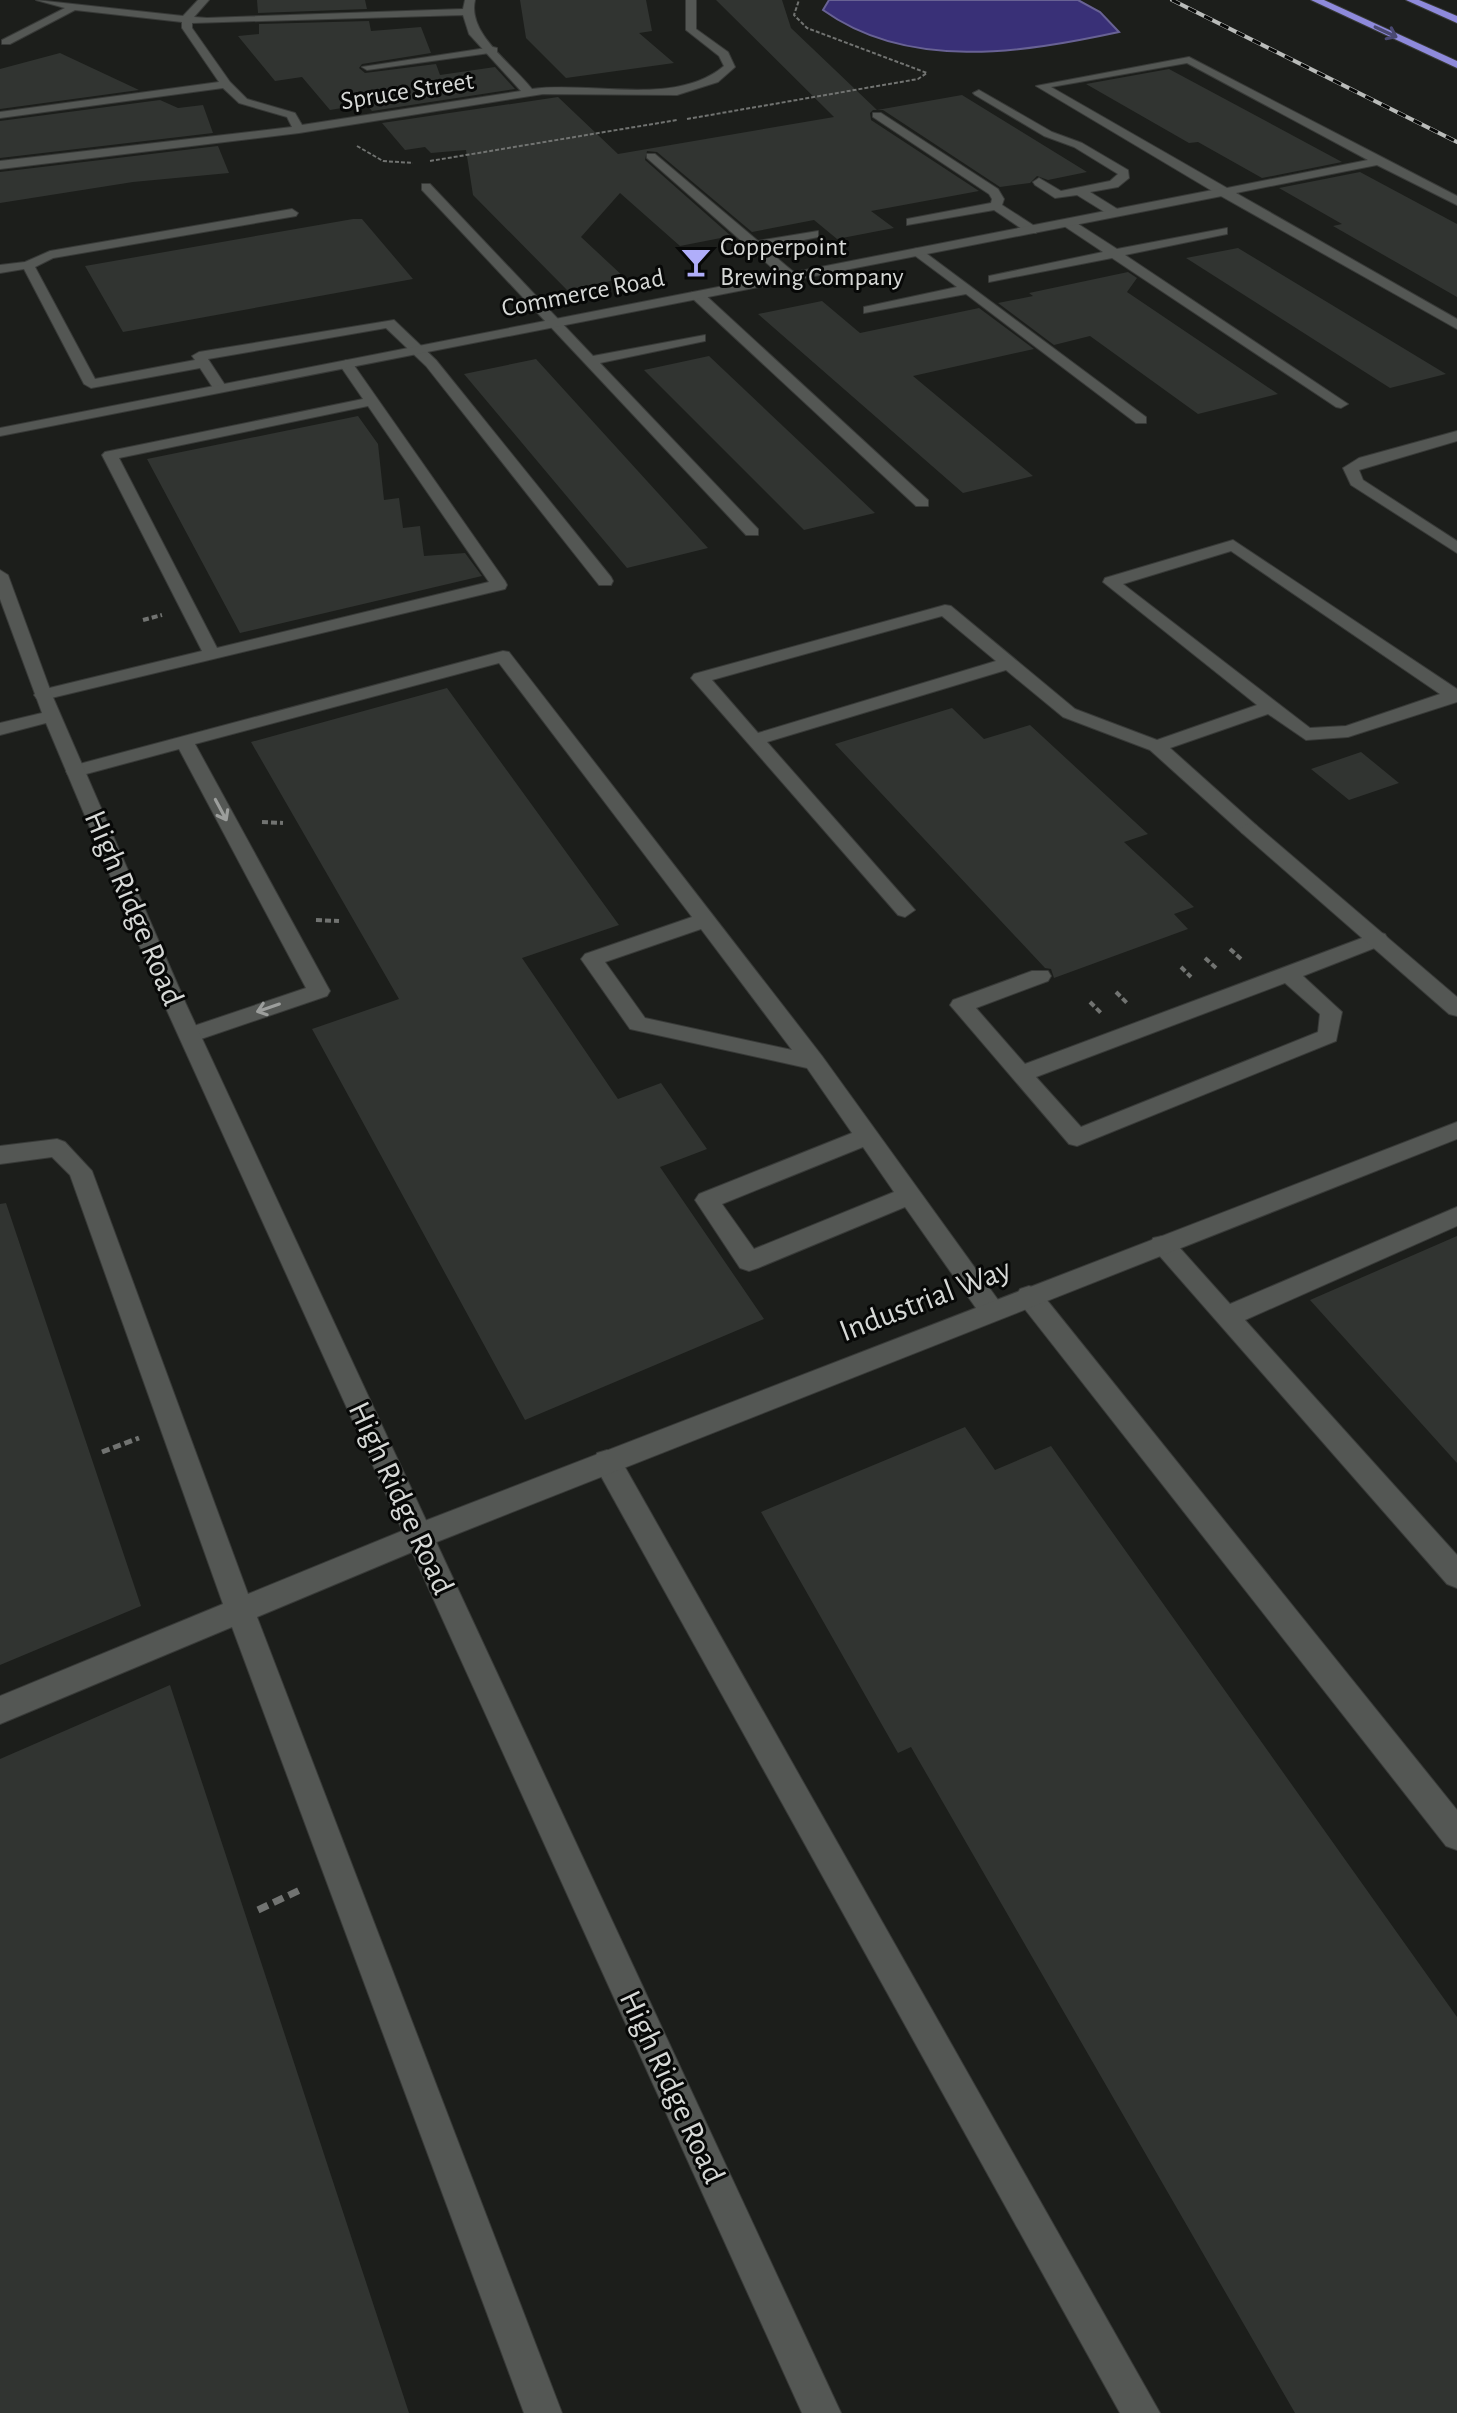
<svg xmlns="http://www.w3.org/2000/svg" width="1457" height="2413" viewBox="0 0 1457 2413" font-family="'Alegreya Sans',sans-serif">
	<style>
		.water { fill: #393077; stroke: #686294; stroke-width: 2 }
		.building { fill: #313431 }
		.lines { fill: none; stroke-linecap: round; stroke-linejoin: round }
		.service-casing { stroke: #383a38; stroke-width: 2 }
		.minor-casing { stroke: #383a38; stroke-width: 2 }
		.tertiary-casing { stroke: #383a38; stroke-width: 2 }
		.motorway-casing { stroke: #383a38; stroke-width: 2 }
		.path-far3 { stroke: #717371; stroke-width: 2; stroke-dasharray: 4 2; stroke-linecap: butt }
		.path-far2 { stroke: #717371; stroke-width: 4; stroke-dasharray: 6 3; stroke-linecap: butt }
		.path-far1 { stroke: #717371; stroke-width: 5; stroke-dasharray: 8 4; stroke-linecap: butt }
		.path { stroke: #717371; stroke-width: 7; stroke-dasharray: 11 6; stroke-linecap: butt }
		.service { fill: #545754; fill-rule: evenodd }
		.minor { fill: #545754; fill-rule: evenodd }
		.tertiary { fill: #545754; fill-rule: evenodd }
		.motorway { fill: #8e8adb; fill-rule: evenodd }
		.rail-casing { stroke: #b9bbb9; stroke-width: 4 }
		.rail { stroke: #070807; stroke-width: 3; stroke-dasharray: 9; stroke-linecap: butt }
		.oneway { stroke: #4a4971 }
		.oneway2 { stroke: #9c9e9c }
		.labels { text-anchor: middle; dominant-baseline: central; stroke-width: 6; stroke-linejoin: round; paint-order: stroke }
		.far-street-label { font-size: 26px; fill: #d6d8d6; stroke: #070807 }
		.far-poi-label { font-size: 26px; fill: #d6d8d6; stroke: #070807; text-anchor: start }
		.street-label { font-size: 32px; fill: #d6d8d6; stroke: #070807 }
	</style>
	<rect width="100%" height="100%" fill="#1c1e1b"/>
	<path class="water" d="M829 0H1078L1100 12 1119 32C1022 53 908 71 823 10Z"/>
	<g class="building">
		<polygon points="257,0 365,0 367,9 258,13"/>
		<polygon points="520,0 646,0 652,31 639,33 674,63 566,78 526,38"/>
		<polygon points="716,0 782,0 791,28 877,110 962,95 1087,172 1048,180 1037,176 1030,183 1000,187 883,110 873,110 870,113 871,120 979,191 871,211 894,228 837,239 814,220 752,232 657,152 647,151 645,160 731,236 680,246 620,193 581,237 625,278 567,290 473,195 466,150 431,153 425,147 405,150 382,123 558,97 618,154 834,117"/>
		<polygon points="369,21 371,31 421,27 431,53 362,64 359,68 365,73 436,64 440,75 495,67 515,89 372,111 366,104 330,110 302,77 275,81 238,36 259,34 259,24"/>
		<polygon points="60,53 139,90 0,109 0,69"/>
		<polygon points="1169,69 1342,162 1262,178 1198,142 1189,143 1086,84"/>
		<polygon points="160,100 178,108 203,105 213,133 0,158 0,121"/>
		<polygon points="218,146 229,173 133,182 0,203 0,172"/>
		<polygon points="1360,172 1457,224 1457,297 1333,226 1342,224 1279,188"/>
		<polygon points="353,219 362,219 413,279 123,332 85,266"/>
		<polygon points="1238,248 1446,374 1390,388 1186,258"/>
		<polygon points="1128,272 1137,278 1127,292 1278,394 1198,414 1090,336 1054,345 998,303 1033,296 1029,293"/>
		<polygon points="822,301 860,333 979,308 1034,349 913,376 1033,476 963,493 758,314"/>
		<polygon points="709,356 875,513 804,530 644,370"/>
		<polygon points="536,359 708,548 627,568 464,374"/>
		<polygon points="358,416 378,444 384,500 399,498 403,528 420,526 424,556 465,553 482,576 240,633 147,459"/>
		<polygon points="447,688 619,925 522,958 618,1099 661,1083 707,1149 660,1167 764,1319 525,1420 312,1029 399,999 251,742"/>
		<polygon points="952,708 984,739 1030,725 1148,834 1124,842 1194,907 1174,914 1188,929 1054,978 1051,969 1045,968 835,744"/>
		<polygon points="1361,752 1399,783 1349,800 1311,769"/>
		<polygon points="6,1203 141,1606 0,1665 0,1204"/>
		<polygon points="1457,1236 1457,1463 1310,1300"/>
		<polygon points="965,1427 995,1470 1051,1446 1457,2017 1457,2413 1295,2413 911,1747 898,1753 761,1512"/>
		<polygon points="170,1685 409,2413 0,2413 0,1759"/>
	</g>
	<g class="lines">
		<g class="service-casing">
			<g id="service">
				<polygon points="493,47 497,48 497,52 367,70 362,67"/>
				<path d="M1189 57 1457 196V205L1377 165 1236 193 1457 319V329L1219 195 1036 86ZM1187 63 1368 160 1227 188 1051 87Z"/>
				<polygon points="979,90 1052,132 1082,143 1128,170 1129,178 1118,187 1090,192 1119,210 1119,216 1111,216 1077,195 1055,198 1035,185 1033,182 1039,178 1061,191 1110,181 1118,174 1074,147 1044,136 975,95 973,93"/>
				<polygon points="873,113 881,113 998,189 1004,199 1002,205 1036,227 1036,233 1028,233 994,210 907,225 907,219 991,203 992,199 989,194 873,117"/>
				<polygon points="647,154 655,154 758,241 818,231 818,237 765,248 796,274 796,280 786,280 647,158"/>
				<polygon points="422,184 430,184 593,356 705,335 705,341 600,363 758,529 758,535 746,535 422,190"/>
				<polygon points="292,209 298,213 296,216 53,258 35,267 95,379 195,360 192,356 199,352 394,320 436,360 611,577 613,581 611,585 599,585 426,366 386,328 208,359 227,388 220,392 215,391 200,368 91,388 84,384 24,269 0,273 0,265 25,262 50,251"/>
				<polygon points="1064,220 1072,220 1117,249 1227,228 1227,234 1125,255 1348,404 1341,408 1336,407 1112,258 989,282 989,276 1103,252 1064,226"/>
				<polygon points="919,248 1146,417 1146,423 1136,423 966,294 864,313 864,307 957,287 914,255 914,249"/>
				<polygon points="692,292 702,292 928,500 928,506 916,506 692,298"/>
				<path d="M346 360 351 361 505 581 507 585 505 589 43 700 37 699 34 695 37 691 202 651 102 455 105 452 363 399 339 364ZM368 406 489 582 217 648 119 458Z"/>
				<polygon points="1457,431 1457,441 1359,470 1363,480 1457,541 1457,553 1351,485 1343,468 1359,458"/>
				<path d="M1233 540 1457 689V702L1348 737 1306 740 1268 714 1170 748 1256 825 1259 829 1249 835 1242 833 1150 750 1063 717 1006 670 767 742 915 910 905 917 898 915 691 678 694 674 945 605 951 606 1075 709 1157 740 1257 705 1103 582 1105 578ZM1231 551 1440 694 1346 726 1310 728 1123 584ZM942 616 996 661 758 733 712 680Z"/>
				<path d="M503 651 509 652 822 1056 1001 1304 1005 1311 1001 1318 992 1321 983 1318 905 1207 758 1268 749 1271 740 1268 699 1206 695 1200 699 1194 852 1133 807 1068 630 1029 581 959 585 954 692 917 499 663 195 744 330 991 327 996 198 1040H182L179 1035 182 1030 306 988 179 749 75 777 68 775 66 771 68 767ZM701 929 792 1050 645 1018 605 962ZM863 1147 894 1192 754 1249 722 1204Z"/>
				<path d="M1378 932 1385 934 1388 939 1385 944 1303 976 1342 1012 1336 1041 1077 1146 1069 1144 950 1005 953 1000 1032 971H1048L1051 976 1048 981 976 1008 1025 1064ZM1285 983 1320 1014 1318 1032 1081 1127 1036 1077Z"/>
				<polygon points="57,1139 65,1142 92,1171 248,1594 419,1524 429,1527 433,1536 429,1545 257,1617 562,2413 524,2413 232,1627 0,1724 0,1696 223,1604 70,1175 52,1157 0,1164 0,1146"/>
				<polygon points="1457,1207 1457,1226 1245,1320 1457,1555 1457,1588 1447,1584 1150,1245 1153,1238 1162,1236 1171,1238 1230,1304"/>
				<polygon points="1029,1286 1038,1289 1457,1810 1457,1850 1446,1846 1020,1303 1016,1296 1020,1289"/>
				<polygon points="607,1450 617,1453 1160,2413 1120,2413 597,1469 594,1461 597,1453"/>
			</g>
		</g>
		<g class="minor-casing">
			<g id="minor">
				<path d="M36 0 183 16 198 0H209L194 17 207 18 463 9 465 0H475C467 34 512 63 532 89 594 81 675 107 724 66L719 56 686 30V0H696V29L728 52 735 67 718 82 677 95 543 94 299 133 0 169V161L292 127 287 117 239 103 223 88 0 118V112L219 82 182 28V22L75 10 10 44H2V40L65 8ZM463 15 469 34 521 91 302 125 295 113 247 99 230 82 192 28V23Z"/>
				<polygon points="1223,188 1227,189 1227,195 0,436 0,428"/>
				<polygon points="1249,823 1256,825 1457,997 1457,1016 1449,1014 1242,833 1239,829"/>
				<polygon points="1457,1122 1457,1139 429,1545 419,1548 409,1545 405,1536 409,1527"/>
			</g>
		</g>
		<g class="tertiary-casing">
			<polygon id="tertiary" points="0,570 8,575 52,695 186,1004 841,2413 802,2413 164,1004 46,723 0,735 0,723 42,713 0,599"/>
		</g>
		<g class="motorway-casing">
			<g id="motorway">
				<polygon points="1311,0 1324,0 1457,61 1457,68"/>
				<polygon points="1406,0 1419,0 1457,16 1457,23"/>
			</g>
		</g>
		<g class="path-far3">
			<polyline points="687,119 918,79 927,73 807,28 794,15 799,0"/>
			<polyline points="357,146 383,161 413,163"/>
			<polyline points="430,161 677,120"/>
		</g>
		<g class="path-far2">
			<polyline points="143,620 162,615"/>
			<polyline points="262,822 283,823"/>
			<polyline points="316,920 339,921"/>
			<polyline points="1230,949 1241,959"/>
			<polyline points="1205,958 1216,968"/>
			<polyline points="1181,967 1191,977"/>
			<polyline points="1116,992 1127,1003"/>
			<polyline points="1090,1002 1101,1013"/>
		</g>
		<polyline class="path-far1" points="102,1452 139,1438"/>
		<polyline class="path" points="258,1910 304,1888"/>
		<use href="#service" class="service"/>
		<use href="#minor" class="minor"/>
		<use href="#tertiary" class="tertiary"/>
		<use href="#motorway" class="motorway"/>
		<g class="rail-casing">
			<polyline id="rail" points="1172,0 1457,142"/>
		</g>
		<use href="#rail" class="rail"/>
	</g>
	<defs><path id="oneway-shaft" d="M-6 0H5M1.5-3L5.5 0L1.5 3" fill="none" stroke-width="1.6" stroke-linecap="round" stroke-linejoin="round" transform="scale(2)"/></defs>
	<use class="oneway" href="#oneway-shaft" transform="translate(1386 32) rotate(25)"/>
	<g class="oneway2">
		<use href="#oneway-shaft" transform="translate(221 810) rotate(62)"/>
		<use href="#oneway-shaft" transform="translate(268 1008) rotate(161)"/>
	</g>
	<defs>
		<g id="bar-bare" transform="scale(2.4)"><path d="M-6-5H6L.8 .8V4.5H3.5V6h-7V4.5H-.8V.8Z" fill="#b0aefa" stroke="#070807" stroke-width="2.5" paint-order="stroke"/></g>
	</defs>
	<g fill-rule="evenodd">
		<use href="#bar-bare" x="696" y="262"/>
	</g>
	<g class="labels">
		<g class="far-street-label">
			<text transform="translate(407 91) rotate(-9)">Spruce Street</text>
			<text transform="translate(583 293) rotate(-11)">Commerce Road</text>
		</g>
		<g class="far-poi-label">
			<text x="720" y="247">Copperpoint<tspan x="720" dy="30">Brewing Company</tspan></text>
		</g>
		<g class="street-label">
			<text transform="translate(134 908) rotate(67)">High Ridge Road</text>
			<text transform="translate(925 1300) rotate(-21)">Industrial Way</text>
			<text transform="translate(401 1498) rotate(65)">High Ridge Road</text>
			<text transform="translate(672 2087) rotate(65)">High Ridge Road</text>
		</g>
	</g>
</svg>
